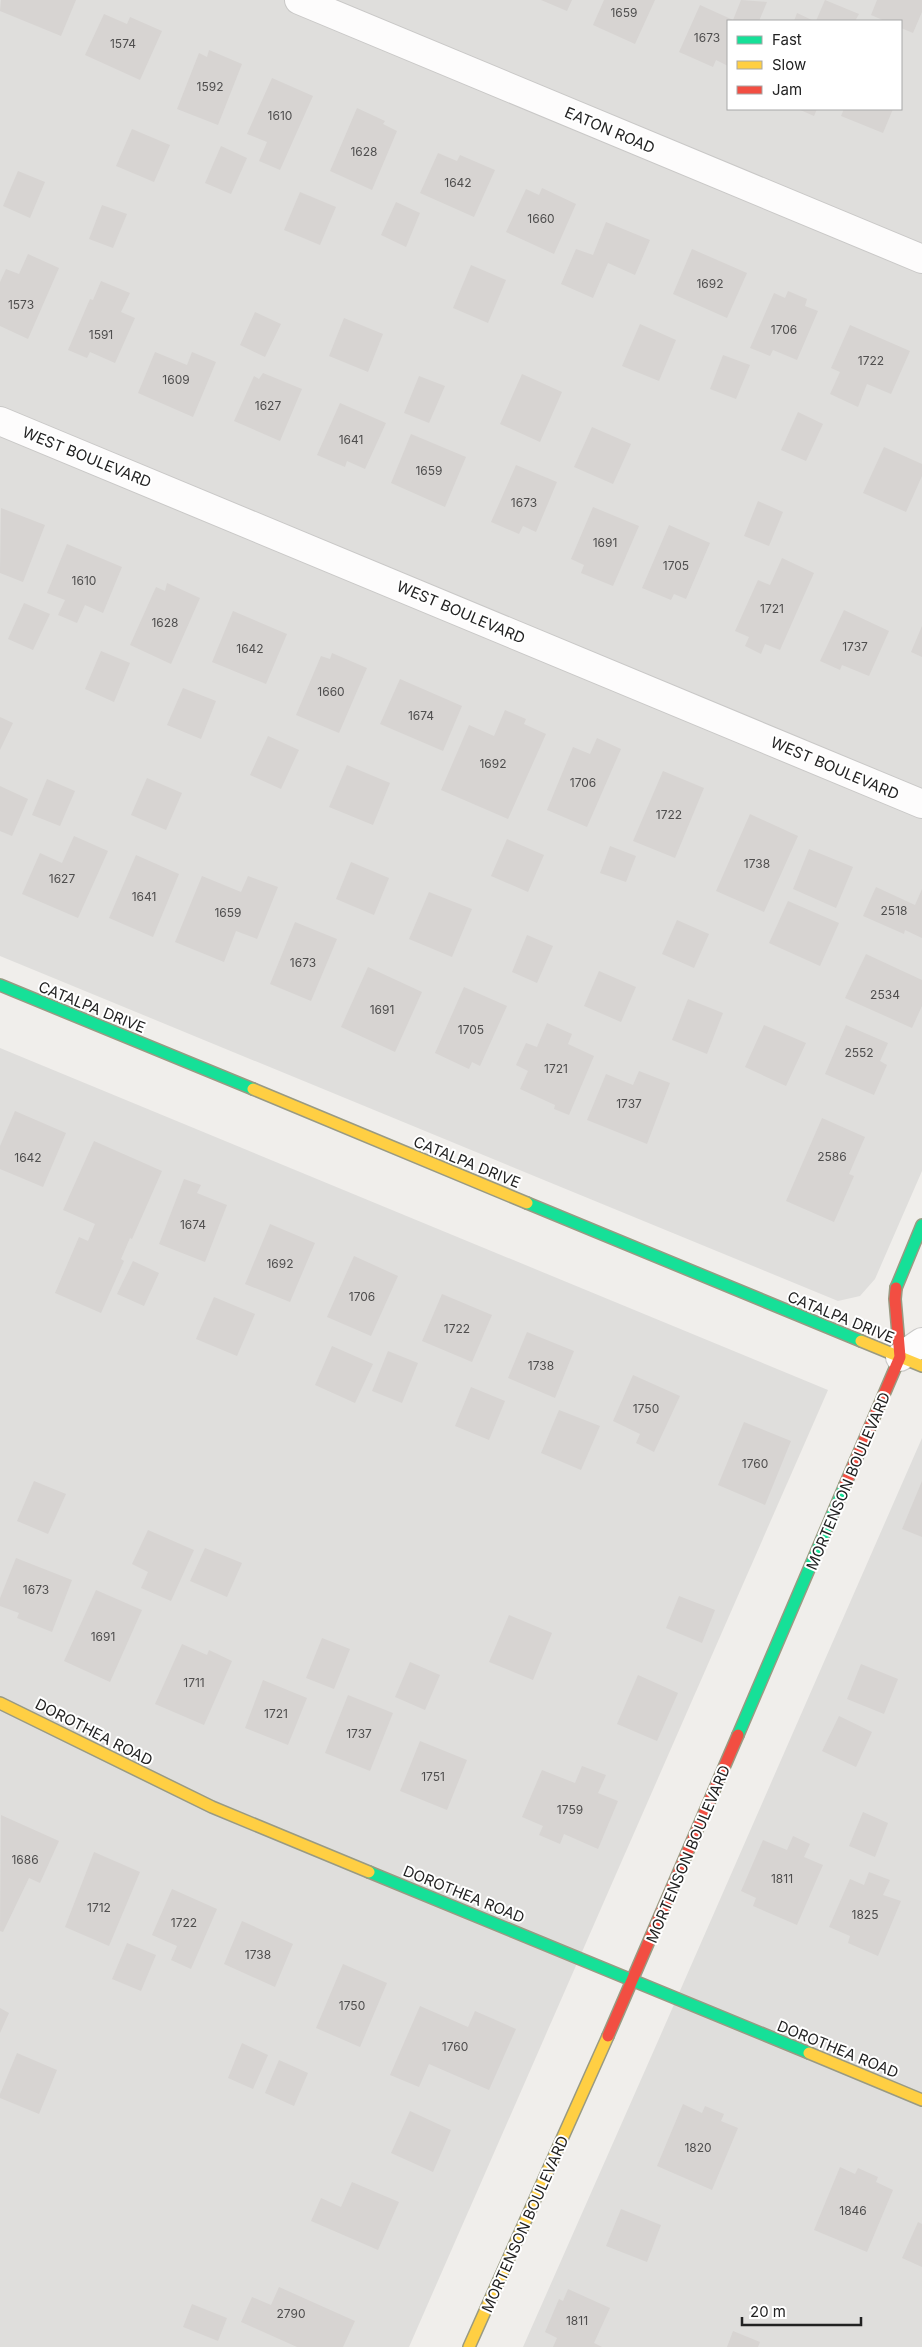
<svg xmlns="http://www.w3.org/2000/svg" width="922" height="2347" viewBox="0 0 922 2347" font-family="Inter,sans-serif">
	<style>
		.residential { fill: #dfdedc; fill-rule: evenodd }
		.building { fill: #d7d4d2 }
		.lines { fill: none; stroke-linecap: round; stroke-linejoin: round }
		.street-casing { stroke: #c9c8c7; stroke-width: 30 }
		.fast-casing { stroke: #999a82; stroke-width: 14 }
		.slow-casing { stroke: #999a82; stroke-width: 14 }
		.jam-casing { stroke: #999a82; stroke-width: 14 }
		.street { stroke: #fdfcfc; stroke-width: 28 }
		.fast { stroke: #16e098; stroke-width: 11 }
		.slow { stroke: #ffcf43; stroke-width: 11 }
		.jam { stroke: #f24e42; stroke-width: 11 }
		.labels { text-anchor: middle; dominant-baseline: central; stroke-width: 4; stroke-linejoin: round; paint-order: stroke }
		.number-label { font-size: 12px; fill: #4f4e4e }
		.street-label { font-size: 15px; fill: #222; stroke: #fff }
	</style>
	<rect width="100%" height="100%" fill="#f0eeeb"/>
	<g class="residential">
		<path d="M0 0H922V1171L875 1279 860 1296 838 1301 0 956ZM728 21H901V109H728Z"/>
		<polygon points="0,1048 828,1390 409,2347 0,2347"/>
		<polygon points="922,1438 922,2347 523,2347 658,2041"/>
	</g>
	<g class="building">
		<polygon points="1,0 76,0 61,36 0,11"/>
		<polygon points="541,0 572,0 567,11"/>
		<polygon points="604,0 655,0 635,44 593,25"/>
		<polygon points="741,0 767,2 759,21 728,21 728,66 716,60 713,67 679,52 700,5 733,20"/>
		<polygon points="825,0 859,14 855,21 816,21"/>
		<polygon points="877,0 922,0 922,12 913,33 901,28 901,21 885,21 871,15"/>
		<polygon points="797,13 814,21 794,21"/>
		<polygon points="104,14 127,24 130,17 162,31 140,80 85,55"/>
		<polygon points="209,50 242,64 218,125 177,109 199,53 207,57"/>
		<polygon points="272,78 313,96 280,170 259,161 267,142 247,134"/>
		<polygon points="357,108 385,121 383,124 397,131 372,190 330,171"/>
		<polygon points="798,109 817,109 814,116"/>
		<polygon points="844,109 893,109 883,133 841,116"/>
		<polygon points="132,129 170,145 154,182 116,166"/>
		<polygon points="221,146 247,158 231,194 205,183"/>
		<polygon points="438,153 457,161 460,155 495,170 474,217 420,193"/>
		<polygon points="18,171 45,182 30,218 3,206"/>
		<polygon points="542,188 576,204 554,254 506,232 526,189 539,195"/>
		<polygon points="300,192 336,207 320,245 284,230"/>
		<polygon points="396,202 420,213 406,247 381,235"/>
		<polygon points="102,205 127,214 113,248 89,239"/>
		<polygon points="606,222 650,240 635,275 608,263 593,298 561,284 576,249 593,255"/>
		<polygon points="692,249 747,273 727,318 673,294"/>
		<polygon points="28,254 59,268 28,339 0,326 0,282 6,269 19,274"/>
		<polygon points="471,265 506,280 488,323 453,308"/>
		<polygon points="101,281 130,293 121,312 135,318 115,363 90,352 87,358 68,350 90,299 93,300"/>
		<polygon points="788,291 807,299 805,306 818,311 797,360 773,350 770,356 750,348 774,293 785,298"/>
		<polygon points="255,312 281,324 265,357 240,345"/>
		<polygon points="344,318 383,334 368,372 329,356"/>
		<polygon points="640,324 676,340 659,381 622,366"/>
		<polygon points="850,325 910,351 891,394 867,384 858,407 830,394 840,372 831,368"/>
		<polygon points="155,352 187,365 192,352 216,362 193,417 138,393"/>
		<polygon points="723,355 750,365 736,399 710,389"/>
		<polygon points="263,373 302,389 280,441 234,421 254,376 259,379"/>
		<polygon points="522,374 562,392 540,442 500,424"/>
		<polygon points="419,376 445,386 429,423 404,413"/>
		<polygon points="340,403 386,423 365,469 347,461 345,467 317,455"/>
		<polygon points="798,412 823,424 806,461 781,450"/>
		<polygon points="592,427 631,444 613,484 574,467"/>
		<polygon points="411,434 466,457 445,507 391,483"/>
		<polygon points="884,447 922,464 922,476 906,512 863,493"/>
		<polygon points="516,465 557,482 536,532 523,526 519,534 491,522"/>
		<polygon points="758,501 783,512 769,546 744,536"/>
		<polygon points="593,507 639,526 613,586 581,573 584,565 571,559"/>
		<polygon points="1,508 45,525 23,582 0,573"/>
		<polygon points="669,525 710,543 686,599 674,594 671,600 642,588"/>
		<polygon points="67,544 122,567 103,613 85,605 77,623 58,615 65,600 47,593"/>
		<polygon points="782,558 814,573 780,650 765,644 761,654 745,646 749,637 735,631 758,580 770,585"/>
		<polygon points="167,583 200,598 171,664 130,645 156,587 165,591"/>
		<polygon points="24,603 50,614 33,650 8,639"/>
		<polygon points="844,610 889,631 869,676 842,665 840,670 820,661"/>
		<polygon points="233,611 287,634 266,684 212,662"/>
		<polygon points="922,626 922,657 911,652"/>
		<polygon points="101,651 130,663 114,702 85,689"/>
		<polygon points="332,653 367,668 339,733 296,715 321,656 330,659"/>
		<polygon points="400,679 462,706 443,751 380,724"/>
		<polygon points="183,688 216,701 201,739 167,725"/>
		<polygon points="505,710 526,719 524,724 546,734 508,819 441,790 469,725 494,736"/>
		<polygon points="0,717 13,723 0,750"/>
		<polygon points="268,736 299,750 281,789 250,775"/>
		<polygon points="597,738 621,749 587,827 547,810 573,747 590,754"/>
		<polygon points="347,765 390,783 373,825 329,807"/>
		<polygon points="663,771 704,788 675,858 633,841"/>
		<polygon points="147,778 182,793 166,830 131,815"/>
		<polygon points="47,779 75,791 60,826 32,815"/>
		<polygon points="0,786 28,799 12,836 0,831"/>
		<polygon points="750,814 798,836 764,912 716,891"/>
		<polygon points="74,836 108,851 78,918 22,894 40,853 62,863"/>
		<polygon points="507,839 544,855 528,892 491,876"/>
		<polygon points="610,846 636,856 626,882 600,873"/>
		<polygon points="809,849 853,867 836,908 793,889"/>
		<polygon points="136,855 179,874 153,937 109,918"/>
		<polygon points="351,862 389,878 374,915 336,899"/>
		<polygon points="202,876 241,892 248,876 278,887 257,939 236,931 224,962 175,942"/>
		<polygon points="876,887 915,905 922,889 922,938 905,930 904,934 863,916"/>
		<polygon points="429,892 472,909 452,957 409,939"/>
		<polygon points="788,901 839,923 820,966 769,943"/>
		<polygon points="677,920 709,934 694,968 662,954"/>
		<polygon points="295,922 337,939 311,1001 270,984"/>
		<polygon points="527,935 553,946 537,983 512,972"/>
		<polygon points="866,954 922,980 922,1006 912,1028 845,998"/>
		<polygon points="368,967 422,992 395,1052 341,1027"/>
		<polygon points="599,971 636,987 621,1022 584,1006"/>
		<polygon points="464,987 507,1006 480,1066 472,1062 469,1069 435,1053"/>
		<polygon points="688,999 723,1013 707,1054 672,1040"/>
		<polygon points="547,1023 572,1034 568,1044 594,1056 569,1115 554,1109 555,1105 520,1089 528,1071 516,1065 526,1043 537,1047"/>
		<polygon points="764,1025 806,1043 786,1086 745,1067"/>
		<polygon points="846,1025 888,1043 880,1061 887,1065 874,1095 825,1074"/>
		<polygon points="639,1071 670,1083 647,1144 587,1120 606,1074 633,1085"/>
		<polygon points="15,1111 66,1133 43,1187 0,1169 0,1146"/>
		<polygon points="822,1118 865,1137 849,1174 854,1176 834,1222 786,1201"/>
		<polygon points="94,1141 162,1171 132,1239 130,1238 121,1259 124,1261 101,1313 55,1293 79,1237 88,1241 95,1224 63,1210"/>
		<polygon points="184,1179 201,1185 197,1193 227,1205 205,1262 159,1244"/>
		<polygon points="270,1224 315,1243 290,1302 245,1284"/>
		<polygon points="354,1256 398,1276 371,1336 327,1317"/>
		<polygon points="133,1261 159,1273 144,1306 117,1294"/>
		<polygon points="442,1294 492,1315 472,1362 422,1341"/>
		<polygon points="214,1297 255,1314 237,1356 196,1339"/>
		<polygon points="527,1332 574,1351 555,1398 508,1378"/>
		<polygon points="332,1346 373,1364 355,1403 315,1385"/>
		<polygon points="388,1351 418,1363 402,1403 372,1391"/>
		<polygon points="633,1375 680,1396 654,1452 636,1443 640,1434 613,1421"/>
		<polygon points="471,1387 505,1401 489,1440 455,1426"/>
		<polygon points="559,1410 600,1426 581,1470 541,1453"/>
		<polygon points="744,1422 791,1441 765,1505 718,1485"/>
		<polygon points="34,1481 66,1494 48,1534 17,1521"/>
		<polygon points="922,1481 922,1537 902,1529"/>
		<polygon points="148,1530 194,1550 171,1601 141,1588 148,1572 132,1564"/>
		<polygon points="205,1548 242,1563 227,1597 190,1581"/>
		<polygon points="16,1558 72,1580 52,1632 17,1618 19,1613 0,1606 0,1598"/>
		<polygon points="96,1590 142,1610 110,1682 64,1661"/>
		<polygon points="679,1596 715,1610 702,1643 666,1628"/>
		<polygon points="509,1615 552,1633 533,1680 489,1662"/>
		<polygon points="322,1638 350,1649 334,1689 306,1678"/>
		<polygon points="182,1644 207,1655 209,1650 232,1661 204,1725 155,1704"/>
		<polygon points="410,1662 440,1675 425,1710 395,1697"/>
		<polygon points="861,1664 898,1679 884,1714 847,1699"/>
		<polygon points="638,1675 678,1693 657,1741 617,1724"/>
		<polygon points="263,1680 307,1698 288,1745 245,1728"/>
		<polygon points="348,1695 393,1713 370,1771 325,1753"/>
		<polygon points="839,1716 872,1732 856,1767 822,1751"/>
		<polygon points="420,1741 467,1760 447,1810 400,1791"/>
		<polygon points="582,1766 606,1775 598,1793 618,1801 598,1849 564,1834 560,1844 539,1835 543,1826 522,1817 542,1770 575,1783"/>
		<polygon points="863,1812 888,1823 875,1857 849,1846"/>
		<polygon points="1,1815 59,1841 40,1883 29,1878 3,1932 0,1931"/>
		<polygon points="793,1836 810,1844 804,1857 823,1865 797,1925 753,1906 756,1898 741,1891 763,1840 787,1850"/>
		<polygon points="94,1852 140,1872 109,1946 65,1927"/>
		<polygon points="869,1872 890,1880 883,1895 901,1901 878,1956 848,1943 850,1936 829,1927 850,1879 864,1885"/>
		<polygon points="172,1889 217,1909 191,1969 171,1960 177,1946 152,1935"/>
		<polygon points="242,1921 293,1944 275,1987 224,1964"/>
		<polygon points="127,1943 156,1955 141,1991 112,1979"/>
		<polygon points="343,1964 387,1983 360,2047 316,2028"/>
		<polygon points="420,2006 468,2027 475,2011 516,2029 489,2090 429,2064 419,2087 390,2075"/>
		<polygon points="0,2008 9,2013 0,2033"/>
		<polygon points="242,2043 268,2055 253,2089 228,2078"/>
		<polygon points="17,2053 57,2070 39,2114 0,2098 0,2094"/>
		<polygon points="279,2060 308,2073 294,2106 265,2093"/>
		<polygon points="683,2104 702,2113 705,2106 724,2114 721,2121 738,2128 712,2190 657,2166"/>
		<polygon points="410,2111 451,2130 433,2172 391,2153"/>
		<polygon points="840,2167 855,2174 858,2168 878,2177 876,2182 893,2190 867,2252 814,2230"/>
		<polygon points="352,2182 399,2202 378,2250 311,2221 321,2198 341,2207"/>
		<polygon points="621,2209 661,2225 647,2262 606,2246"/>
		<polygon points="918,2222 922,2224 922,2267 902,2258"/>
		<polygon points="279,2287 355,2321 343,2347 297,2347 241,2322 252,2297 271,2305"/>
		<polygon points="568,2289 610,2308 594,2343 602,2347 553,2347 557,2338 545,2332 559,2299 563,2301"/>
		<polygon points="192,2304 227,2318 218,2341 183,2327"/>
		<polygon points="733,2331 760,2342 758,2347 727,2347"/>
	</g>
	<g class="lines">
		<g class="street-casing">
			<g id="street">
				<polyline points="299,0 922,259"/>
				<polyline points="0,421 922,804"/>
				<polyline points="900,1357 922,1342"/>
			</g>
		</g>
		<g class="fast-casing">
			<g id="fast">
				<polyline points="0,985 253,1089"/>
				<polyline points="527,1203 861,1341"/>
				<polyline points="896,1288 922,1225"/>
				<polyline points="738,1735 845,1485"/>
				<polyline points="369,1872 809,2053"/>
			</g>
		</g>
		<g class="slow-casing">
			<g id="slow">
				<polyline points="253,1089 527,1203"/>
				<polyline points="861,1341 922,1366"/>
				<polyline points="0,1703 212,1807 369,1872"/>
				<polyline points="809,2053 922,2100"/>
				<polyline points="469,2347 608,2036"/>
			</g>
		</g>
		<g class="jam-casing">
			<g id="jam">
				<polyline points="845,1485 900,1357 895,1299 896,1288"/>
				<polyline points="608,2036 738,1735"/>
			</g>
		</g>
		<use href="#street" class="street"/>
		<use href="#fast" class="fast"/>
		<use href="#slow" class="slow"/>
		<use href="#jam" class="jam"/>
	</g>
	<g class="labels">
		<g class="number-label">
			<text x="624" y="12">1659</text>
			<text x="707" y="37">1673</text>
			<text x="123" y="43">1574</text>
			<text x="210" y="86">1592</text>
			<text x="280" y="115">1610</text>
			<text x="364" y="151">1628</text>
			<text x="458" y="182">1642</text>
			<text x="541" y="218">1660</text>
			<text x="710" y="283">1692</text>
			<text x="21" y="304">1573</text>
			<text x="784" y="329">1706</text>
			<text x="101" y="334">1591</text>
			<text x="871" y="360">1722</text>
			<text x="176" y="379">1609</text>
			<text x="268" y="405">1627</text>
			<text x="351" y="439">1641</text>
			<text x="429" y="470">1659</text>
			<text x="524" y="502">1673</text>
			<text x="605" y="542">1691</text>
			<text x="676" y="565">1705</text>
			<text x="84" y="580">1610</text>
			<text x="772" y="608">1721</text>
			<text x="165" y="622">1628</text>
			<text x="855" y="646">1737</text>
			<text x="250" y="648">1642</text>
			<text x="331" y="691">1660</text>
			<text x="421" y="715">1674</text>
			<text x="493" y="763">1692</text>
			<text x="583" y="782">1706</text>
			<text x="669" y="814">1722</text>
			<text x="757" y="863">1738</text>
			<text x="62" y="878">1627</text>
			<text x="144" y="896">1641</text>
			<text x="894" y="910">2518</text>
			<text x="228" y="912">1659</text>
			<text x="303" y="962">1673</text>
			<text x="885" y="994">2534</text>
			<text x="382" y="1009">1691</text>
			<text x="471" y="1029">1705</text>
			<text x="859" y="1052">2552</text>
			<text x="556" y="1068">1721</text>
			<text x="629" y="1103">1737</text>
			<text x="832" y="1156">2586</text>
			<text x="28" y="1157">1642</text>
			<text x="193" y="1224">1674</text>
			<text x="280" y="1263">1692</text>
			<text x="362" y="1296">1706</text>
			<text x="457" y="1328">1722</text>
			<text x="541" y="1365">1738</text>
			<text x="646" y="1408">1750</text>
			<text x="755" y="1463">1760</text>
			<text x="36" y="1589">1673</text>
			<text x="103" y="1636">1691</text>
			<text x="194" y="1682">1711</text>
			<text x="276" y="1713">1721</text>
			<text x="359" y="1733">1737</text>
			<text x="433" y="1776">1751</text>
			<text x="570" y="1809">1759</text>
			<text x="25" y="1859">1686</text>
			<text x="782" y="1878">1811</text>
			<text x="99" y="1907">1712</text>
			<text x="865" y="1914">1825</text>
			<text x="184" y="1922">1722</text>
			<text x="258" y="1954">1738</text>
			<text x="352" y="2005">1750</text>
			<text x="455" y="2046">1760</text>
			<text x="698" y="2147">1820</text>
			<text x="853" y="2210">1846</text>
			<text x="291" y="2313">2790</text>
			<text x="577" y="2320">1811</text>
		</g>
		<g class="street-label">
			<text transform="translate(610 130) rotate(23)">EATON ROAD</text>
			<text transform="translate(87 457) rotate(22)">WEST BOULEVARD</text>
			<text transform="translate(461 612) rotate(23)">WEST BOULEVARD</text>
			<text transform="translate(835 768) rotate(23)">WEST BOULEVARD</text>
			<text transform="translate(92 1007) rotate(22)">CATALPA DRIVE</text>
			<text transform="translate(467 1162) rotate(22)">CATALPA DRIVE</text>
			<text transform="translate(841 1317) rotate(22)">CATALPA DRIVE</text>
			<text transform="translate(848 1481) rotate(-67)">MORTENSON BOULEVARD</text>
			<text transform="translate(94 1732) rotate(27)">DOROTHEA ROAD</text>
			<text transform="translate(688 1854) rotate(-67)">MORTENSON BOULEVARD</text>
			<text transform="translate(464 1894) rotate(22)">DOROTHEA ROAD</text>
			<text transform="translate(838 2049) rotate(22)">DOROTHEA ROAD</text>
			<text transform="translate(525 2224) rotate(-66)">MORTENSON BOULEVARD</text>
		</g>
	</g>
	<rect x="727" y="20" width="175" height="90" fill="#ffffff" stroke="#a7a7a7"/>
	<rect x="737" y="36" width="25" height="8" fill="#16e098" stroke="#a7a7a7"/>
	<text x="772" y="45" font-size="15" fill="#222222">Fast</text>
	<rect x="737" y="61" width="25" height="8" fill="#ffcf43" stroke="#a7a7a7"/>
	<text x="772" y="70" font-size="15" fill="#222222">Slow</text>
	<rect x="737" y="86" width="25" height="8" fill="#f24e42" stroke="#a7a7a7"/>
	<text x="772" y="95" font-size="15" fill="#222222">Jam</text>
	<path d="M742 2317v8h119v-8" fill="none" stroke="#222222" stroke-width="2.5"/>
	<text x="750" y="2317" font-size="15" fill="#222222" stroke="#ffffff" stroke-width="4" paint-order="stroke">20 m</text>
</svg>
